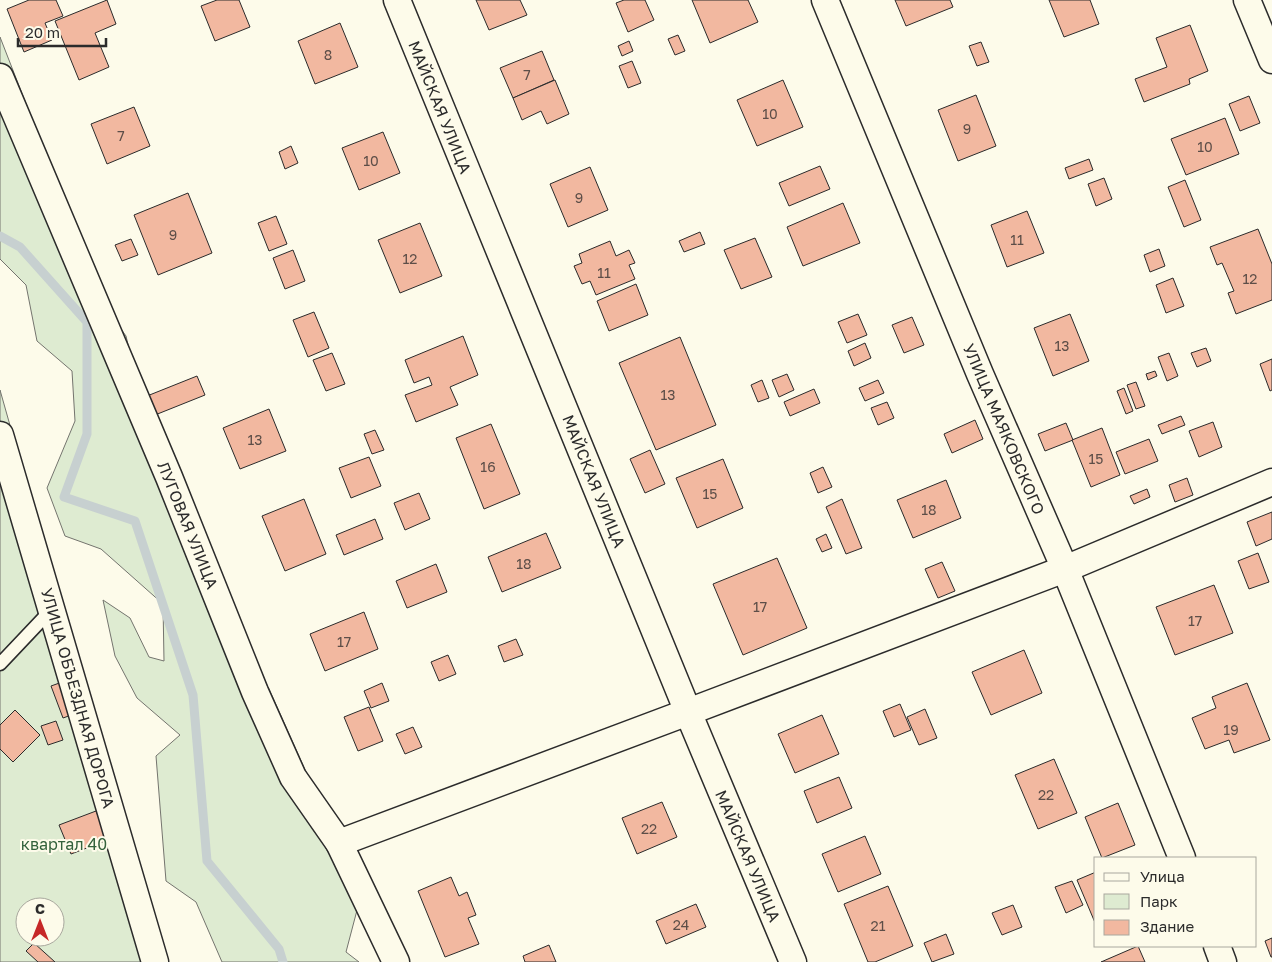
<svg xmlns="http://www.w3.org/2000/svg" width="1272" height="962" viewBox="0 0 1272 962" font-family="'Golos Text',sans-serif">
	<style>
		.green { fill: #deebd1; stroke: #74746e; fill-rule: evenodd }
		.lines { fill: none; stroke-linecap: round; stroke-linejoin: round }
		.stream { stroke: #c7d0d0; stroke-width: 9 }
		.building { fill: #f2b8a0; stroke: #2b2b2b }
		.service-casing { stroke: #2b2b2b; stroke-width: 15 }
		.minor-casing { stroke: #2b2b2b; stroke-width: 29 }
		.service { stroke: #fdfbea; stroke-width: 12 }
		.minor { stroke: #fdfbea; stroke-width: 26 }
		.labels { text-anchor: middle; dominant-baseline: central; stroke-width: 4; stroke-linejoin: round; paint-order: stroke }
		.number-label { font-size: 14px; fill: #5d4e48 }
		.street-label { font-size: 16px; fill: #2b2b2b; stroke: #fdfbea }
		.park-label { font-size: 16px; fill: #34623c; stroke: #fdfbea }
	</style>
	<rect width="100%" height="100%" fill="#fdfbea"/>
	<g class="green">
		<polygon points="0,37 37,132 57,240 126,336 161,485 269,689 361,895 346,952 359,962 222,962 196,902 166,881 156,756 180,735 137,698 115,656 103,600 130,618 149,657 164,661 163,604 101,549 65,536 47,488 75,421 72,371 37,341 26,285 0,259"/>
		<path d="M0 390 105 761 167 962H0ZM25 907H55V937H25Z"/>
	</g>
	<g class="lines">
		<polyline class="stream" points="0,236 20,247 87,322 87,434 64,497 135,521 193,695 207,861 279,949 283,962"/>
	</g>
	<g class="building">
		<polygon points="29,0 56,0 63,16 45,23 52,40 24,52 7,9"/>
		<polygon points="107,0 116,24 95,33 109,67 79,80 55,21"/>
		<polygon points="217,0 239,0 250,27 215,41 201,6"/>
		<polygon points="476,0 520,0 527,15 489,30"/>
		<polygon points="624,0 645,0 654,20 628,32 616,3"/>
		<polygon points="692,0 748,0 758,22 710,43"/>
		<polygon points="895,0 950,0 953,7 906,26"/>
		<polygon points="1049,0 1090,0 1099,24 1064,37"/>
		<polygon points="340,23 358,67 315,84 298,41"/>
		<polygon points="1190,25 1208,71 1189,79 1190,84 1144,102 1135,79 1167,67 1156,38"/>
		<polygon points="678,35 685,51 675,55 668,39"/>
		<polygon points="629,41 633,51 622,56 618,46"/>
		<polygon points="981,42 989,62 977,66 969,46"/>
		<polygon points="542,51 554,80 513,98 500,68"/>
		<polygon points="632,61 641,83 628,88 619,66"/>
		<polygon points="555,80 569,114 547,124 541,111 522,120 513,98"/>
		<polygon points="783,80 803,127 757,146 737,100"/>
		<polygon points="976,95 996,146 958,161 938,110"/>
		<polygon points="1249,96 1260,123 1240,131 1229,104"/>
		<polygon points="134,107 150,146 107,164 91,124"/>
		<polygon points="1225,118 1239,154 1186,175 1171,139"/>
		<polygon points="383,132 400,173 359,190 342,148"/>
		<polygon points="291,146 298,163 285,169 279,152"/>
		<polygon points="1089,159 1093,170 1069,179 1065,168"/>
		<polygon points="820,166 830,189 789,206 779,183"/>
		<polygon points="590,167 608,210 568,227 550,184"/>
		<polygon points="1104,178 1112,199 1096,206 1088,184"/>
		<polygon points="1185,180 1201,220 1184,227 1168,187"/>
		<polygon points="188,193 212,253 158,275 134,215"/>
		<polygon points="843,203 860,243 803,266 787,227"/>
		<polygon points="1027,211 1044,253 1007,267 991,225"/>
		<polygon points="276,216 287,244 269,251 258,223"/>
		<polygon points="420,223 442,276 400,293 378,240"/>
		<polygon points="1258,229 1272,264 1272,300 1236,314 1228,293 1234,291 1222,263 1217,265 1210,247"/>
		<polygon points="700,232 705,244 684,252 679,241"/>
		<polygon points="755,238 772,277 741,289 724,250"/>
		<polygon points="131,239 138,255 122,261 115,245"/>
		<polygon points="610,241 616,256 629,250 635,263 629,265 635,279 596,295 590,281 582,284 574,266 582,263 579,254"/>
		<polygon points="1159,249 1165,266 1150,272 1144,255"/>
		<polygon points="293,250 305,281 285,289 273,258"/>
		<polygon points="1173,278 1184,306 1166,313 1156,285"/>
		<polygon points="636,284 648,315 609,331 597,301"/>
		<polygon points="314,312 329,348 308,357 293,320"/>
		<polygon points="858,314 867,335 847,343 838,322"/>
		<polygon points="1070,314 1089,361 1053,376 1034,328"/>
		<polygon points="912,317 924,345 904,353 892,325"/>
		<polygon points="463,336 478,375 450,387 458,405 416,422 405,395 432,385 429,377 414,383 405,360"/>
		<polygon points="680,337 716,425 656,450 619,363"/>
		<polygon points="865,343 871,358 854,366 848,351"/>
		<polygon points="1206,348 1211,361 1197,367 1191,353"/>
		<polygon points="332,353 345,384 326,391 313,360"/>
		<polygon points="1169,353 1178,376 1167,381 1158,357"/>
		<polygon points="1272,359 1272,390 1270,391 1260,364"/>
		<polygon points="1155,371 1157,376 1148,380 1146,374"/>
		<polygon points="787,374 794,390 779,397 772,380"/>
		<polygon points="197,376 205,395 155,415 147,396"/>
		<polygon points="762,380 769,398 758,402 751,385"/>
		<polygon points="878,380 884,393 865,401 859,388"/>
		<polygon points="1136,382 1145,406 1136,409 1127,385"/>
		<polygon points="1124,388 1133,411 1126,414 1117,391"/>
		<polygon points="814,389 820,403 790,416 784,402"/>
		<polygon points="887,402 894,418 878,425 871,408"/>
		<polygon points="269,409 286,451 240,469 223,428"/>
		<polygon points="1181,416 1185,425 1162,434 1158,425"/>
		<polygon points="975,420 983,439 952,453 944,434"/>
		<polygon points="1213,422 1222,447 1199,457 1189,431"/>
		<polygon points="1066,423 1073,440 1045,451 1038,434"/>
		<polygon points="491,424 520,494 484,509 456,438"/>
		<polygon points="1102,428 1120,475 1091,487 1072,440"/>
		<polygon points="375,430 384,450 372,454 364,434"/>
		<polygon points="1149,439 1158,461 1125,474 1116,452"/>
		<polygon points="650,450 665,484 645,493 630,459"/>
		<polygon points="369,457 381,486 351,498 339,468"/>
		<polygon points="723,459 743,508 697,528 676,478"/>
		<polygon points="823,467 832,487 818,493 810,473"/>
		<polygon points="1187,478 1193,495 1175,502 1169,485"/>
		<polygon points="946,480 961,518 913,538 897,500"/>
		<polygon points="1147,489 1150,497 1134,504 1130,496"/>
		<polygon points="419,493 430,519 405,530 394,503"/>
		<polygon points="304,499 326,554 285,571 262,516"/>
		<polygon points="842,499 862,548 846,554 826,507"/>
		<polygon points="1272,512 1272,539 1256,546 1247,522"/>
		<polygon points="375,519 383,539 344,555 336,535"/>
		<polygon points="546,533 561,568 502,592 488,557"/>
		<polygon points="826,534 832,548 822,552 816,539"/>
		<polygon points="1258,553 1269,582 1249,589 1238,561"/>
		<polygon points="777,558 807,628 743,655 713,584"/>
		<polygon points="942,562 955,591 938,598 925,569"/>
		<polygon points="436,564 447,592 407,608 396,581"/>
		<polygon points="1214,585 1233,633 1175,655 1156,607"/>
		<polygon points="364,612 378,649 325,671 310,634"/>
		<polygon points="516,639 523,655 504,662 498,646"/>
		<polygon points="1024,650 1042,693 991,715 972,672"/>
		<polygon points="448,655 456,674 439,681 431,662"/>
		<polygon points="65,681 77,713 63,718 51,686"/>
		<polygon points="382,683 389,701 371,708 364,691"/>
		<polygon points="1247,683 1270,740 1234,753 1229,740 1205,749 1192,718 1216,708 1212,697"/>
		<polygon points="900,704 911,730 894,737 883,711"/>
		<polygon points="369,707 383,741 358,751 344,717"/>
		<polygon points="925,709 937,738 919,745 907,717"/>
		<polygon points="15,710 40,735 13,762 0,749 0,725"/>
		<polygon points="822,715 839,754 795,773 778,734"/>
		<polygon points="56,721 63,740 48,745 41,726"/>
		<polygon points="413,727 422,747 405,754 396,734"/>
		<polygon points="1054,759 1077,813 1038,829 1015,775"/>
		<polygon points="839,777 852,808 817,823 804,791"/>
		<polygon points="662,802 677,837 637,854 622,818"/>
		<polygon points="1118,803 1135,845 1102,858 1085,817"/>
		<polygon points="96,811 108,840 71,854 59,825"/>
		<polygon points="865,836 881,874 838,892 822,854"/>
		<polygon points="1096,872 1096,925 1077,880"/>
		<polygon points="451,877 459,896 467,892 476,915 468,918 479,944 445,957 418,891"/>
		<polygon points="1072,881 1083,905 1066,913 1055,887"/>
		<polygon points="888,886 913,946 875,962 868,962 844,904"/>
		<polygon points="696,904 706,927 666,944 656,921"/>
		<polygon points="1013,905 1022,927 1002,935 992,913"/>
		<polygon points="946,934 954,954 932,962 924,943"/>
		<polygon points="1272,938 1272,957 1271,957 1265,941"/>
		<polygon points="34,943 55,962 38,962 26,951"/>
		<polygon points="549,945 556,962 525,962 523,956"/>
		<polygon points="1138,946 1145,962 1101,962"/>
	</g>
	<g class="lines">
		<g class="service-casing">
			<polyline id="service" points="0,664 52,609"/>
		</g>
		<g class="minor-casing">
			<g id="minor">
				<polyline points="397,0 688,712 793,962"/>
				<polyline points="825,0 980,374 1065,569 1182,858"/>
				<polyline points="1247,0 1272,60"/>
				<polyline points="0,77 169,477 255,692 293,777 339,843 396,962"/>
				<polyline points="0,435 155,962"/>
				<polyline points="339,843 688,712 1065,569 1272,482"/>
				<polyline points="1217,946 1223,962"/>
			</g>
		</g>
		<use href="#service" class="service"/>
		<use href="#minor" class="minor"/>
	</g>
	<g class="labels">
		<g class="number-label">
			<text x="328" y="54">8</text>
			<text x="527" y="74">7</text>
			<text x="770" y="113">10</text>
			<text x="967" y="128">9</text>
			<text x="121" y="135">7</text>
			<text x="1205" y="146">10</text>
			<text x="371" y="160">10</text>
			<text x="579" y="197">9</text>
			<text x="173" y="234">9</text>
			<text x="1017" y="239">11</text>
			<text x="410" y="258">12</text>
			<text x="604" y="272">11</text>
			<text x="1250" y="278">12</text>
			<text x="1062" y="345">13</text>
			<text x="668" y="394">13</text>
			<text x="255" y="439">13</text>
			<text x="1096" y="458">15</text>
			<text x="488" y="466">16</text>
			<text x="710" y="493">15</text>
			<text x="929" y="509">18</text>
			<text x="524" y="563">18</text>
			<text x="760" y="606">17</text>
			<text x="1195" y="620">17</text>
			<text x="344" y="641">17</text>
			<text x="1231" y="729">19</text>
			<text x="1046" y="794">22</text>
			<text x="649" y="828">22</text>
			<text x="681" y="924">24</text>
			<text x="878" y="925">21</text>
		</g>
		<g class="street-label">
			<text transform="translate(440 107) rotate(68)">МАЙСКАЯ УЛИЦА</text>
			<text transform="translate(1004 429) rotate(67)">УЛИЦА МАЯКОВСКОГО</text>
			<text transform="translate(594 481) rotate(68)">МАЙСКАЯ УЛИЦА</text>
			<text transform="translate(188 525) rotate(68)">ЛУГОВАЯ УЛИЦА</text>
			<text transform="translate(78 698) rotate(74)">УЛИЦА ОБЪЕЗДНАЯ ДОРОГА</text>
			<text transform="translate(748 856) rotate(67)">МАЙСКАЯ УЛИЦА</text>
		</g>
		<g class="park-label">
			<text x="64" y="844">квартал 40</text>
		</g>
	</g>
	<rect x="1094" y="857" width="162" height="90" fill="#fdfbea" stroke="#a9a89e"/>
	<rect x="1104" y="873" width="25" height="8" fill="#fdfbea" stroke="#a9a89e"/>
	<text x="1140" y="882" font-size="15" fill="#2b2b2b">Улица</text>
	<rect x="1104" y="894" width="25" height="15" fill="#deebd1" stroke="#a9a89e"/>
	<text x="1140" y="907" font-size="15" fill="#2b2b2b">Парк</text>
	<rect x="1104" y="920" width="25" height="15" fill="#f2b8a0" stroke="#a9a89e"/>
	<text x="1140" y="932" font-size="15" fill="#2b2b2b">Здание</text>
	<g transform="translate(40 922)"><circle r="24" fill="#fdfbea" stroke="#a9a89e"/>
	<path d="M0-4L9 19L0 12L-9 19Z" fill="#c62828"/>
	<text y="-8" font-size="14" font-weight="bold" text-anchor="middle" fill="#2b2b2b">С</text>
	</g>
	<path d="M18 38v8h88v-8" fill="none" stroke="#2b2b2b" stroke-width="2.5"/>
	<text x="25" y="38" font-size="15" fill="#2b2b2b" stroke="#fdfbea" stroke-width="4" paint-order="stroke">20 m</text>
</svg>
